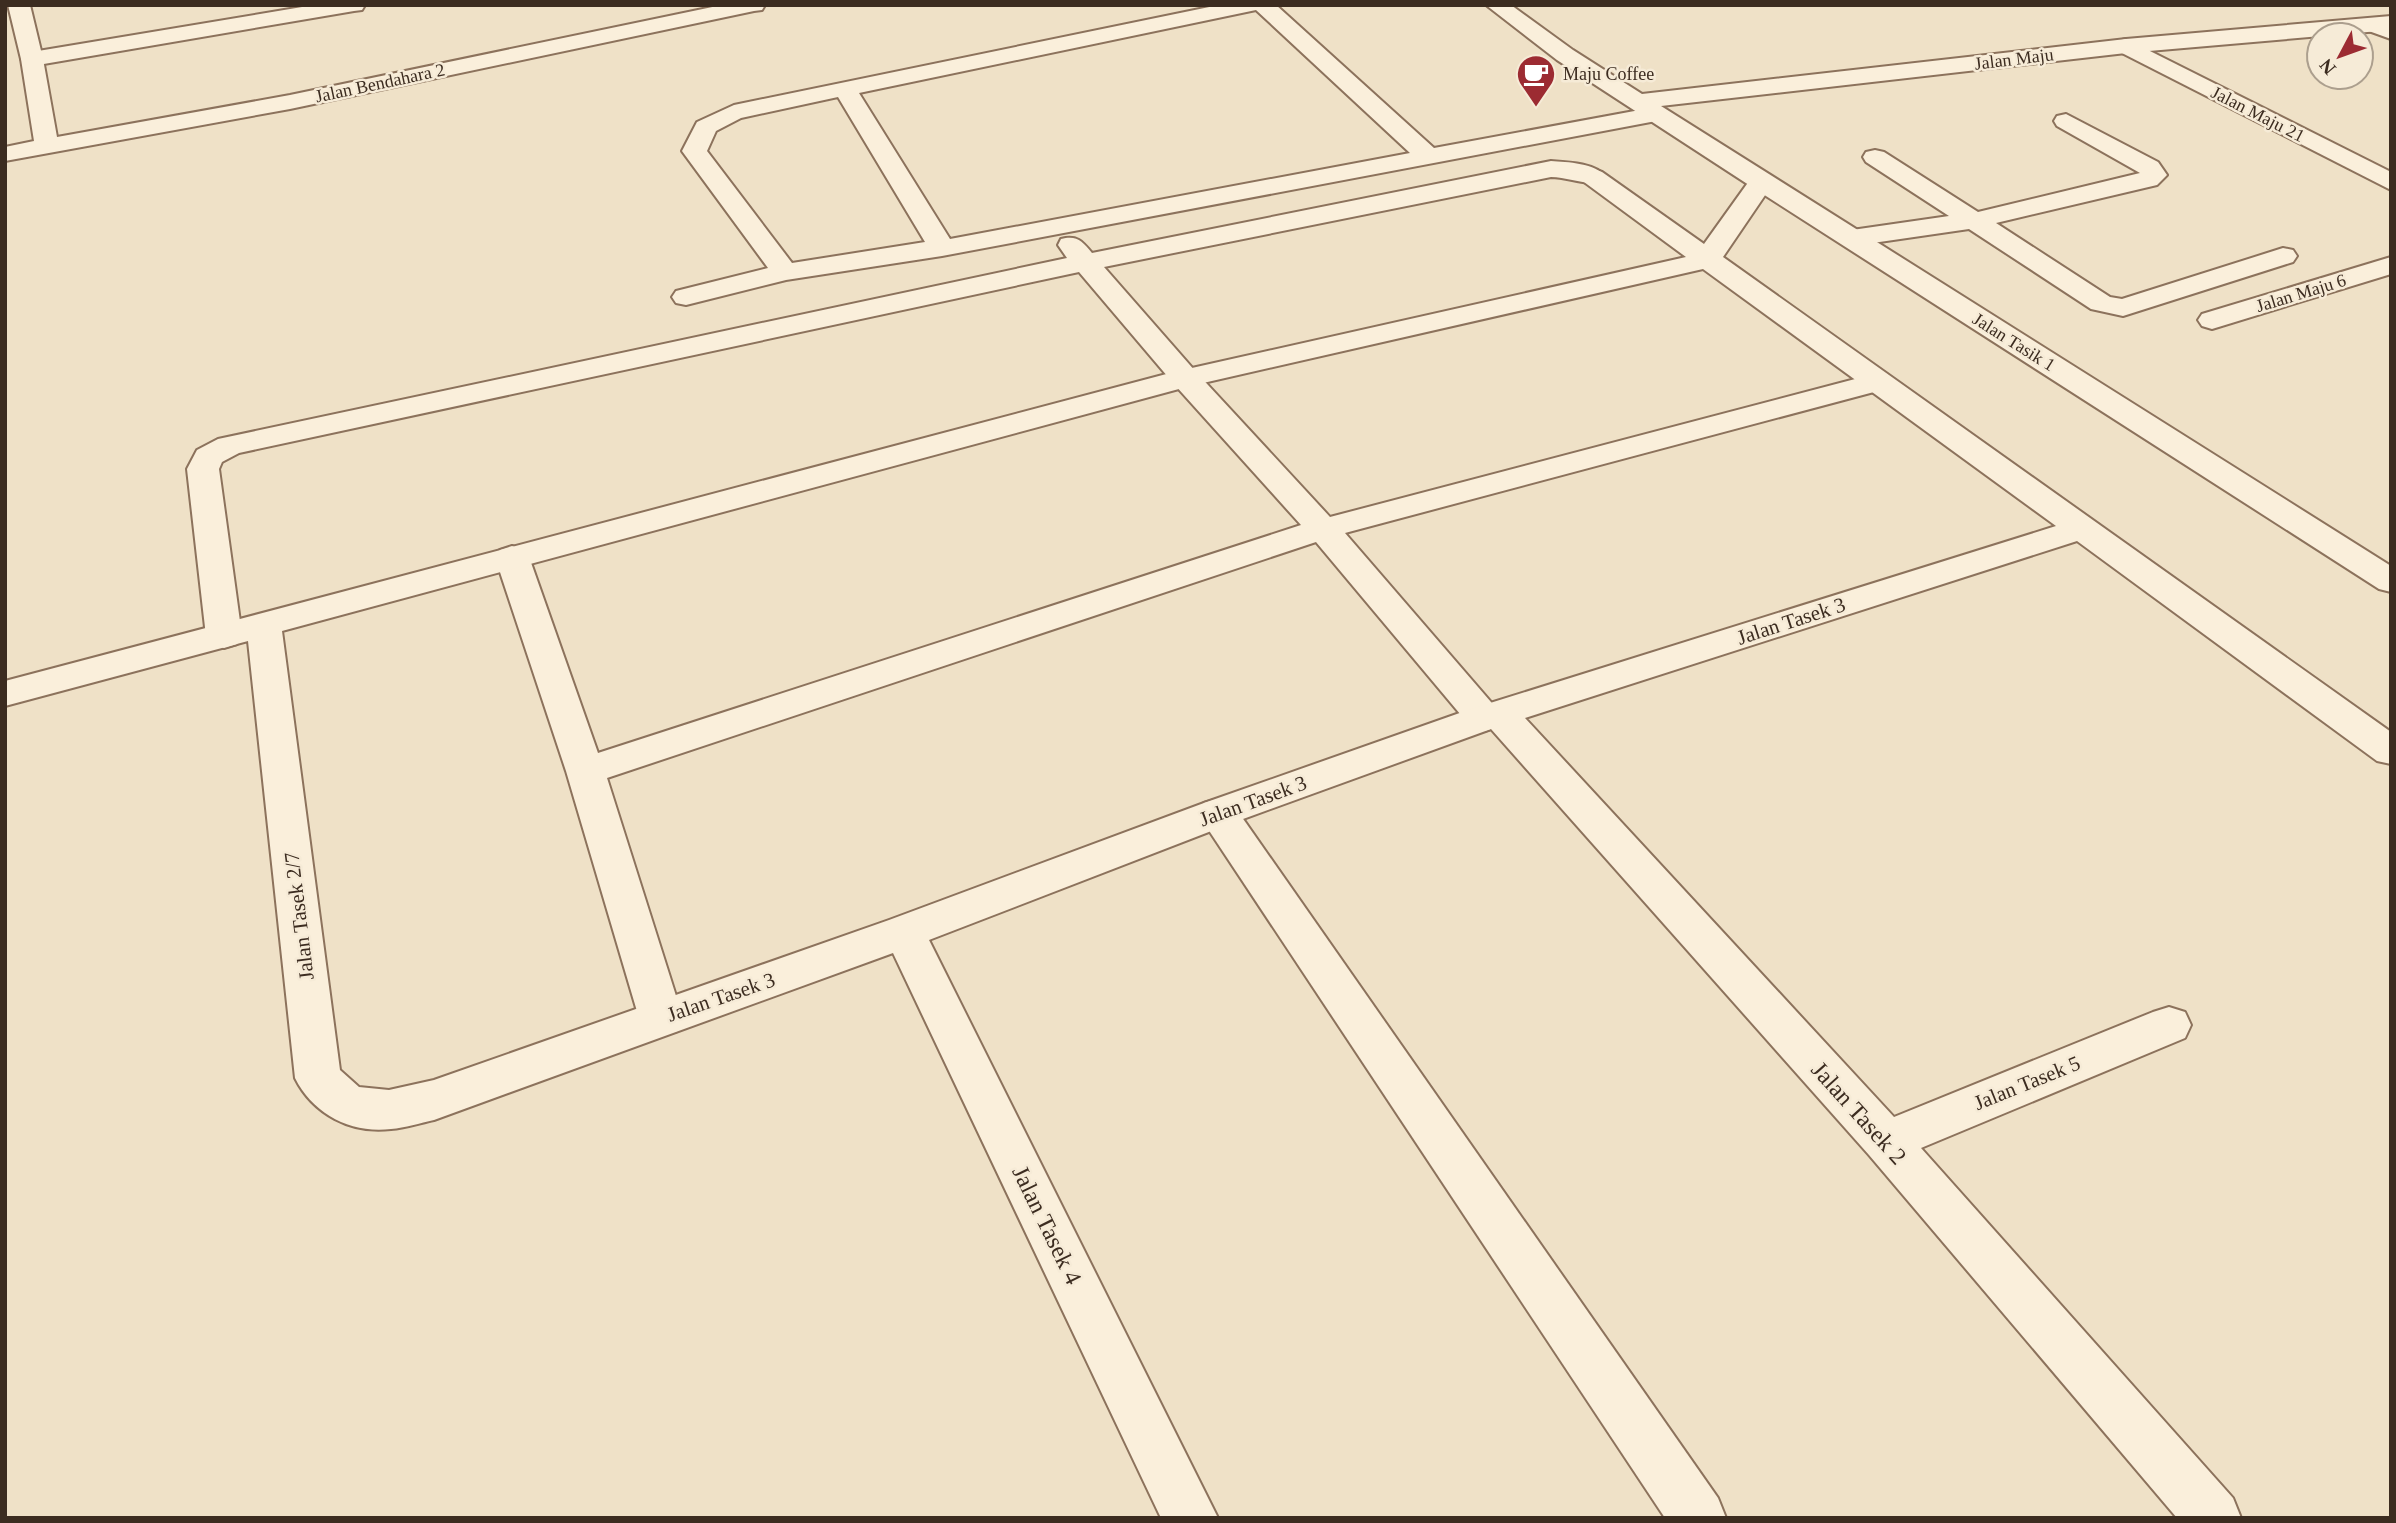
<svg xmlns="http://www.w3.org/2000/svg" width="2396" height="1523" viewBox="0 0 2396 1523" font-family="Georgia,serif">
	<style>
		.lines { fill: none; stroke-linecap: round; stroke-linejoin: round }
		.service-casing { stroke: #8c725c; stroke-width: 4 }
		.minor-casing { stroke: #8c725c; stroke-width: 4 }
		.tertiary-casing { stroke: #8c725c; stroke-width: 4 }
		.service { fill: #faefdb; fill-rule: evenodd }
		.minor { fill: #faefdb; fill-rule: evenodd }
		.tertiary { fill: #faefdb; fill-rule: evenodd }
		.labels { text-anchor: middle; dominant-baseline: central; stroke-width: 5; stroke-linejoin: round; paint-order: stroke }
		.far-street-label { font-size: 18px; fill: #3c2c20; stroke: #f6ebd7 }
		.far-poi-label { font-size: 18px; fill: #3c2c20; stroke: #f6ebd7; text-anchor: start }
		.street-label { font-size: 21px; fill: #3c2c20; stroke: #f6ebd7 }
		.near-street-label { font-size: 24px; fill: #3c2c20; stroke: #f6ebd7 }
	</style>
	<rect width="100%" height="100%" fill="#efe1c7"/>
	<g class="lines">
		<g class="service-casing">
			<g id="service">
				<polygon points="314,5 365,5 362,10 354,11 32,66 24,64 21,59 24,54 32,52"/>
				<path d="M1219 5H1276L1434 148 1656 107 1664 109 1668 114 1664 119 1656 121 942 256 786 280 686 305 676 303 672 297 676 291 768 268 682 151 697 122 734 105ZM1256 10 1410 153 950 239 859 93ZM838 97 925 242 792 263 707 151 716 131 741 118Z"/>
				<polygon points="2066,114 2158,162 2167,175 2157,185 1996,223 2110,297 2122,299 2283,248 2293,250 2297,256 2293,262 2123,316 2091,309 1969,229 1852,246 1843,244 1839,238 1843,232 1852,230 1949,216 1866,162 1863,157 1866,152 1875,150 1884,152 1978,212 2140,173 2057,126 2054,121 2057,116"/>
				<path d="M1551 161C1567 162 1596 163 1606 177L1602 182C1586 186 1568 177 1551 177L1104 267 1196 372 1330 517 1878 373 1889 376 1893 382 1889 388 1345 533 1497 709 1503 718 1497 727 1484 731 1471 727 1316 542 607 778 683 1018 677 1031 661 1036 645 1031 639 1018 566 771 495 557 500 550 512 546 524 550 529 557 598 753 1301 525 1174 384 1079 272 239 453 222 462 219 469 242 636 237 644 224 648 211 644 206 636 187 469 197 450 218 439 1067 258 1058 245 1061 239C1077 235 1082 241 1092 253Z"/>
				<polygon points="1218,799 1232,803 1718,1498 1726,1518 1665,1518 1204,823 1198,813 1204,803"/>
			</g>
		</g>
		<g class="minor-casing">
			<g id="minor">
				<polygon points="8,5 30,5 43,59 57,137 290,95 722,5 765,5 762,10 754,11 290,109 5,161 5,147 34,141 21,59"/>
				<polygon points="2374,18 2391,24 2391,39 2366,30 2363,25 2366,20"/>
				<polygon points="2126,39 2391,172 2391,190 2118,51 2115,46 2118,41"/>
				<path d="M1593 169 1602 172 1704 244 1752 177 1761 174 1770 177 1774 182 1723 257 2391 732V764L2377 761 2077 541 1525 718 1894 1117 2153 1012 2169 1007 2185 1012 2191 1025 2185 1038 1921 1148 2233 1498 2241 1518H2177L1869 1155 1491 729 1232 823 929 940 1218 1518H1161L893 953 434 1120C420 1123 405 1128 391 1129 351 1134 313 1114 295 1078L248 641 5 706V681L1174 372 1686 257 1584 182 1580 177 1584 172ZM1703 269 2056 526 1471 709 1204 803 889 920 434 1080 389 1090 359 1087 340 1070 282 631 1190 386Z"/>
				<polygon points="2391,257 2391,274 2212,329 2202,326 2198,320 2202,314"/>
			</g>
		</g>
		<g class="tertiary-casing">
			<polygon id="tertiary" points="1486,5 1511,5 1573,50 1642,94 2126,39 2391,16 2391,30 2126,53 1661,106 2391,566 2391,592 2379,589 1752,187 1557,60"/>
		</g>
		<use href="#service" class="service"/>
		<use href="#minor" class="minor"/>
		<use href="#tertiary" class="tertiary"/>
	</g>
	<defs>
		<g id="cafe-pin" transform="scale(2.0125)"><path d="M0 17L-7.5 6A9.5 9.5 0 1 1 7.5 6Z" fill="#9c2b32" stroke="#f6ebd7"/><path d="M-5.5-4.5H6V0H3Q3 3.5 0 3.5H-2.5Q-5.5 3.5-5.5 0ZM3-3.2v2h1.7v-2ZM-6 4.5H4V6H-6Z" fill="#fff"/></g>
	</defs>
	<g fill-rule="evenodd">
		<use href="#cafe-pin" x="1536" y="74"/>
	</g>
	<g class="labels">
		<g class="far-street-label">
			<text transform="translate(2014 59) rotate(-7)">Jalan Maju</text>
			<text transform="translate(380 83) rotate(-12)">Jalan Bendahara 2</text>
			<text transform="translate(2258 114) rotate(27)">Jalan Maju 21</text>
			<text transform="translate(2301 293) rotate(-17)">Jalan Maju 6</text>
			<text transform="translate(2014 342) rotate(32)">Jalan Tasik 1</text>
		</g>
		<g class="far-poi-label">
			<text x="1563" y="74">Maju Coffee</text>
		</g>
		<g class="street-label">
			<text transform="translate(1791 621) rotate(-18)">Jalan Tasek 3</text>
			<text transform="translate(1253 801) rotate(-20)">Jalan Tasek 3</text>
			<text transform="translate(299 916) rotate(-97)">Jalan Tasek 2/7</text>
			<text transform="translate(721 997) rotate(-19)">Jalan Tasek 3</text>
			<text transform="translate(2027 1083) rotate(-22)">Jalan Tasek 5</text>
		</g>
		<g class="near-street-label">
			<text transform="translate(1859 1113) rotate(48)">Jalan Tasek 2</text>
			<text transform="translate(1047 1225) rotate(64)">Jalan Tasek 4</text>
		</g>
	</g>
	<rect width="2396" height="1523" fill="none" stroke="#3c2c20" stroke-width="14"/>
	<g transform="translate(2340 56) rotate(229)"><circle r="33" fill="#f6ebd7" stroke="#ac9f8e" stroke-width="2"/>
	<path d="M0-5L12 26L0 18L-12 26Z" fill="#9c2b32"/>
	<text y="-10" font-size="19" font-weight="bold" text-anchor="middle" fill="#3c2c20">N</text>
	</g>
</svg>
